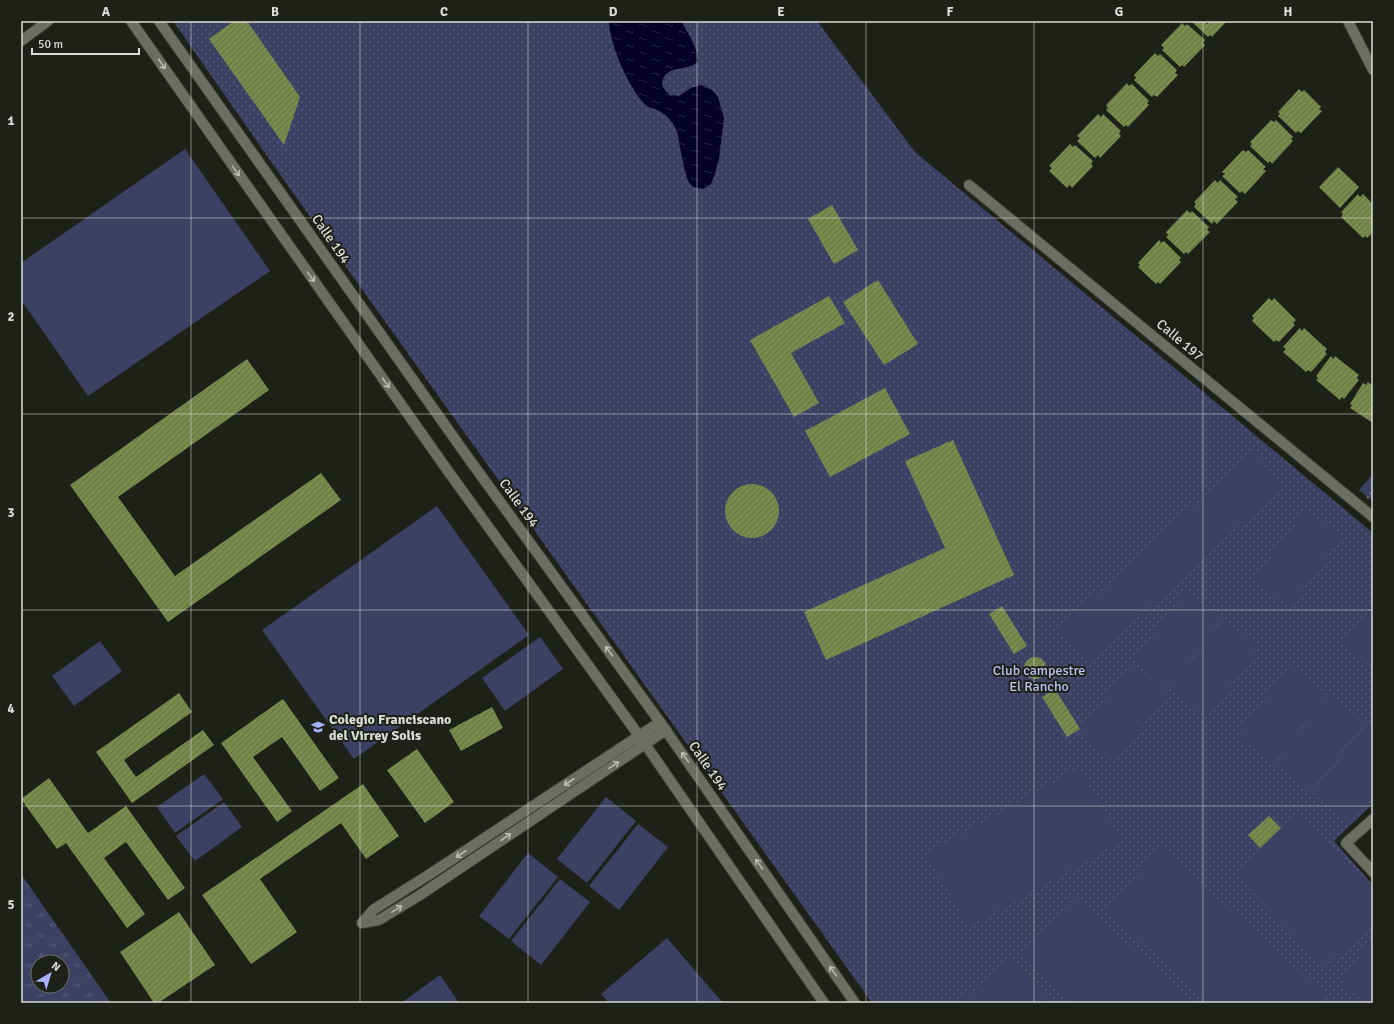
<svg xmlns="http://www.w3.org/2000/svg" width="1394" height="1024" viewBox="0 0 1394 1024" font-family="Signika,sans-serif">
	<style>
		.grass { fill: url(#grass-tufts); fill-rule: evenodd }
		.park { fill: url(#park-dots) }
		.pitch { fill: #3c4163 }
		.water { fill: url(#water-ripples) }
		.building { fill: url(#building-hatch) }
		.lines { fill: none; stroke-linecap: round; stroke-linejoin: round }
		.minor-casing { stroke: #3b3d36; stroke-width: 12 }
		.path { stroke: #6e7168; stroke-width: 2.5; stroke-dasharray: 2 3; stroke-linecap: butt }
		.minor { stroke: #6b6f62; stroke-width: 10 }
		.oneway { stroke: #b9bcb3 }
		.grid { fill: none; stroke: #dbddd6; stroke-width: 1; stroke-opacity: 0.55 }
		.labels { text-anchor: middle; dominant-baseline: central; stroke-width: 4; stroke-linejoin: round; paint-order: stroke }
		.street-label { font-size: 14px; fill: #dbddd6; stroke: #1e2117 }
		.park-label { font-size: 14px; fill: #b8c2f3; stroke: #1e2117 }
		.poi-label { font-size: 14px; font-weight: bold; fill: #dbddd6; stroke: #1e2117; text-anchor: start }
		.neatline { fill: none; stroke: #dbddd6; stroke-width: 1.5 }
		.grid-label { font-size: 13px; text-anchor: middle; font-weight: bold; fill: #dbddd6 }
	</style>
	<defs>
		<pattern id="grass-tufts" width="24" height="20" patternUnits="userSpaceOnUse"><rect width="24" height="20" fill="#3c4163"/><path d="M3 7l-1-3M5 7V3M7 7l1-3M15 17l-1-3M17 17v-4M19 17l1-3" fill="none" stroke="#585c79"/></pattern>
		<pattern id="park-dots" width="8" height="8" patternUnits="userSpaceOnUse"><rect width="8" height="8" fill="#3c4163"/><path d="M2 2h.1M6 6h.1" fill="none" stroke="#585c79" stroke-width="1.8" stroke-linecap="round"/></pattern>
		<pattern id="water-ripples" width="26" height="14" patternUnits="userSpaceOnUse"><rect width="26" height="14" fill="#040028"/><path d="M2 4q2-2 4 0t4 0M15 11q2-2 4 0t4 0" fill="none" stroke="#282546"/></pattern>
		<pattern id="building-hatch" width="6" height="6" patternUnits="userSpaceOnUse"><rect width="6" height="6" fill="#7a8a4d"/><path d="M-1 1l2-2M0 6l6-6M5 7l2-2" fill="none" stroke="#667148"/></pattern>
	</defs>
	<rect width="100%" height="100%" fill="#1e2117"/>
	<g class="grass">
		<polygon points="1373,474 1373,501 1359,490"/>
		<path d="M21 874 111 1003H21ZM38 962H62V986H38Z"/>
	</g>
	<polygon class="park" points="173,21 817,21 915,152 1373,533 1373,804 1334,841 1373,885 1373,1003 872,1003 279,173"/>
	<g class="pitch">
		<polygon points="185,149 270,271 88,396 21,300 21,263"/>
		<polygon points="1253,452 1283,485 1088,663 1058,630"/>
		<polygon points="437,506 529,635 354,759 262,630"/>
		<polygon points="1306,510 1342,537 1290,607 1254,580"/>
		<polygon points="1186,591 1222,619 1170,689 1134,662"/>
		<polygon points="1373,607 1373,667 1343,644"/>
		<polygon points="1224,620 1260,647 1207,717 1171,690"/>
		<polygon points="540,637 563,669 505,711 482,678"/>
		<polygon points="100,641 122,671 74,706 52,676"/>
		<polygon points="1132,664 1168,691 1115,761 1079,734"/>
		<polygon points="1290,666 1326,693 1273,763 1237,736"/>
		<polygon points="1327,694 1363,721 1310,791 1275,764"/>
		<polygon points="1367,725 1373,729 1373,792 1350,822 1314,795"/>
		<polygon points="1079,768 1121,841 969,927 927,854"/>
		<polygon points="204,774 223,799 175,833 157,807"/>
		<polygon points="606,797 636,821 587,883 557,859"/>
		<polygon points="224,802 242,827 195,861 176,836"/>
		<polygon points="1299,815 1373,892 1373,921 1325,967 1236,875"/>
		<polygon points="638,824 668,847 619,910 589,886"/>
		<polygon points="1161,848 1327,996 1321,1003 1210,1003 1106,910"/>
		<polygon points="528,853 558,877 509,939 479,916"/>
		<polygon points="560,879 590,902 541,965 511,941"/>
		<polygon points="1074,897 1195,1003 1073,1003 1021,957"/>
		<polygon points="1373,936 1373,1003 1367,1003 1340,985"/>
		<polygon points="667,938 723,1003 609,1003 601,994"/>
		<polygon points="1011,958 1047,998 1041,1003 959,1003"/>
		<polygon points="440,975 459,1003 401,1003"/>
	</g>
	<path class="water" d="M609 21H681C688 33 697 46 698 61 690 72 669 64 663 79 660 86 665 90 670 95L679 96 691 88 701 85 711 89 718 97 724 118 719 159 714 177 711 184 703 189C699 188 694 188 691 185 685 179 681 151 679 142 678 127 669 115 655 109 652 108 650 108 647 106 630 92 609 43 609 21Z"/>
	<g class="building">
		<polygon points="234,21 247,21 300,97 284,145 209,39"/>
		<polygon points="1191,21 1204,21 1207,24 1210,21 1227,21 1212,37 1210,35 1208,37"/>
		<polygon points="1182,23 1185,26 1187,24 1205,40 1203,43 1205,45 1184,67 1182,65 1180,67 1162,50 1164,48 1161,45"/>
		<polygon points="1155,53 1158,56 1160,54 1177,70 1175,73 1178,75 1157,97 1154,95 1152,97 1134,80 1136,78 1134,75"/>
		<polygon points="1127,83 1129,86 1132,84 1149,101 1147,103 1149,105 1128,127 1126,125 1124,127 1106,110 1108,108 1106,105"/>
		<polygon points="1299,89 1302,92 1304,90 1321,107 1319,109 1322,111 1301,133 1298,131 1296,133 1278,116 1280,114 1278,112"/>
		<polygon points="1098,114 1101,117 1103,114 1121,131 1119,133 1121,136 1100,158 1098,155 1095,158 1077,141 1080,138 1077,136"/>
		<polygon points="1271,120 1274,122 1276,120 1293,137 1291,139 1293,141 1272,164 1270,161 1268,163 1250,146 1252,144 1250,142"/>
		<polygon points="1070,144 1073,147 1075,145 1093,161 1091,164 1093,166 1072,188 1070,185 1067,188 1049,171 1052,168 1049,166"/>
		<polygon points="1243,150 1246,152 1248,150 1266,167 1263,169 1266,171 1245,194 1242,191 1240,193 1222,176 1225,174 1222,172"/>
		<polygon points="1338,167 1359,187 1340,208 1319,187"/>
		<polygon points="1215,180 1218,183 1220,180 1238,197 1235,199 1238,202 1217,224 1214,221 1212,224 1194,207 1196,204 1194,202"/>
		<polygon points="1358,194 1360,197 1363,194 1373,204 1373,232 1367,238 1365,236 1363,238 1341,217 1343,214 1341,212"/>
		<polygon points="832,205 858,250 834,264 808,219"/>
		<polygon points="1187,210 1190,213 1192,211 1209,227 1207,230 1210,232 1188,254 1186,252 1184,254 1166,237 1168,235 1166,232"/>
		<polygon points="1159,240 1161,243 1164,241 1181,258 1179,260 1181,262 1160,284 1158,282 1156,284 1138,267 1140,265 1138,263"/>
		<polygon points="878,280 918,344 884,365 843,302"/>
		<polygon points="829,296 845,323 791,353 819,403 794,417 750,340"/>
		<polygon points="1269,298 1272,301 1274,298 1296,320 1293,323 1295,325 1279,342 1276,340 1274,342 1252,321 1254,318 1252,316"/>
		<polygon points="1300,328 1302,331 1304,328 1327,349 1325,352 1327,354 1311,372 1308,370 1306,372 1283,352 1286,349 1283,347"/>
		<polygon points="1331,356 1333,359 1335,356 1359,375 1357,378 1359,380 1344,399 1342,397 1340,400 1316,380 1318,378 1316,376"/>
		<polygon points="247,359 269,390 118,497 175,576 321,473 341,500 168,622 70,485"/>
		<polygon points="1368,382 1373,386 1373,423 1350,408 1352,405 1350,404 1363,383 1366,385"/>
		<polygon points="885,388 910,434 830,477 805,431"/>
		<polygon points="953,440 1014,575 826,660 804,612 945,548 905,461"/>
		<circle cx="752" cy="511" r="27"/>
		<polygon points="1002,606 1027,646 1014,654 989,614"/>
		<circle cx="1035" cy="668" r="11"/>
		<polygon points="1055,689 1080,729 1067,737 1042,697"/>
		<polygon points="179,693 192,712 124,760 136,777 203,730 214,745 132,803 96,752"/>
		<polygon points="283,699 339,778 320,791 282,737 253,757 292,811 277,822 221,743"/>
		<polygon points="492,707 503,728 461,751 449,730"/>
		<polygon points="417,749 454,802 425,823 387,770"/>
		<polygon points="49,778 88,833 126,806 185,888 168,900 126,842 104,858 145,914 127,928 66,843 57,849 21,799"/>
		<polygon points="363,784 399,836 366,859 341,823 260,879 297,932 251,964 202,895"/>
		<polygon points="1269,816 1281,828 1260,848 1248,835"/>
		<polygon points="179,912 215,965 158,1003 154,1003 120,952"/>
	</g>
	<g class="lines">
		<g class="minor-casing">
			<g id="minor">
				<polyline points="131,21 448,471 645,744 824,1003"/>
				<polyline points="159,21 469,459 660,722 855,1003"/>
				<polyline points="1348,21 1373,70"/>
				<polyline points="21,41 48,21"/>
				<polyline points="969,185 1373,517"/>
				<polyline points="1373,819 1346,843 1373,872"/>
				<polyline points="362,923 379,920 420,895 666,730"/>
				<polyline points="362,923 373,910 430,874 660,722"/>
			</g>
		</g>
		<polyline class="path" points="1367,498 1373,491"/>
		<use href="#minor" class="minor"/>
	</g>
	<defs><path id="oneway-shaft" d="M-6 0H5M1.5-3L5.5 0L1.5 3" fill="none" stroke-width="1.6" stroke-linecap="round" stroke-linejoin="round"/></defs>
	<g class="oneway">
		<use href="#oneway-shaft" transform="translate(162 64) rotate(55)"/>
		<use href="#oneway-shaft" transform="translate(236 171) rotate(55)"/>
		<use href="#oneway-shaft" transform="translate(311 277) rotate(55)"/>
		<use href="#oneway-shaft" transform="translate(386 383) rotate(55)"/>
		<use href="#oneway-shaft" transform="translate(609 651) rotate(-126)"/>
		<use href="#oneway-shaft" transform="translate(685 757) rotate(-125)"/>
		<use href="#oneway-shaft" transform="translate(614 765) rotate(-34)"/>
		<use href="#oneway-shaft" transform="translate(569 782) rotate(147)"/>
		<use href="#oneway-shaft" transform="translate(506 837) rotate(-34)"/>
		<use href="#oneway-shaft" transform="translate(461 854) rotate(147)"/>
		<use href="#oneway-shaft" transform="translate(759 864) rotate(-125)"/>
		<use href="#oneway-shaft" transform="translate(397 909) rotate(-32)"/>
		<use href="#oneway-shaft" transform="translate(833 971) rotate(-125)"/>
	</g>
	<path class="grid" d="M191 21V1003M360 21V1003M528 21V1003M697 21V1003M866 21V1003M1034 21V1003M1203 21V1003M21 218H1373M21 414H1373M21 610H1373M21 806H1373"/>
	<defs>
		<g id="school-bare" transform="scale(1.08)"><path d="M0-5L7-2L0 1L-7-2ZM-4 1L0 2.5L4 1V4Q0 6-4 4Z" fill="#a5b1fc" stroke="#1e2117" stroke-width="2.5" paint-order="stroke"/></g>
	</defs>
	<g fill-rule="evenodd">
		<use href="#school-bare" x="318" y="727"/>
	</g>
	<g class="labels">
		<g class="street-label">
			<text transform="translate(331 239) rotate(55)">Calle 194</text>
			<text transform="translate(1180 340) rotate(40)">Calle 197</text>
			<text transform="translate(519 503) rotate(54)">Calle 194</text>
			<text transform="translate(708 766) rotate(55)">Calle 194</text>
		</g>
		<g class="park-label">
			<text x="1039" y="670">Club campestre<tspan x="1039" dy="16">El Rancho</tspan></text>
		</g>
		<g class="poi-label">
			<text x="329" y="719">Colegio Franciscano<tspan x="329" dy="16">del Virrey Solis</tspan></text>
		</g>
	</g>
	<rect width="1394" height="1024" fill="none" stroke="#1e2117" stroke-width="44"/>
	<g transform="translate(50 974) rotate(38)"><circle r="19" fill="#1e2117" stroke="#6a6c63"/>
	<path d="M0-3L7 15L0 10L-7 15Z" fill="#a5b1fc"/>
	<text y="-6" font-size="11" font-weight="bold" text-anchor="middle" fill="#dbddd6">N</text>
	</g>
	<path d="M32 48v6h107v-6" fill="none" stroke="#dbddd6" stroke-width="2"/>
	<text x="38" y="48" font-size="12" fill="#dbddd6" stroke="#1e2117" stroke-width="3" paint-order="stroke">50 m</text>
	<rect x="22" y="22" width="1350" height="980" class="neatline"/>
	<g class="grid-label">
		<text x="106" y="16">A</text>
		<text x="275" y="16">B</text>
		<text x="444" y="16">C</text>
		<text x="613" y="16">D</text>
		<text x="781" y="16">E</text>
		<text x="950" y="16">F</text>
		<text x="1119" y="16">G</text>
		<text x="1288" y="16">H</text>
		<text x="11" y="125">1</text>
		<text x="11" y="321">2</text>
		<text x="11" y="517">3</text>
		<text x="11" y="713">4</text>
		<text x="11" y="909">5</text>
	</g>
</svg>
